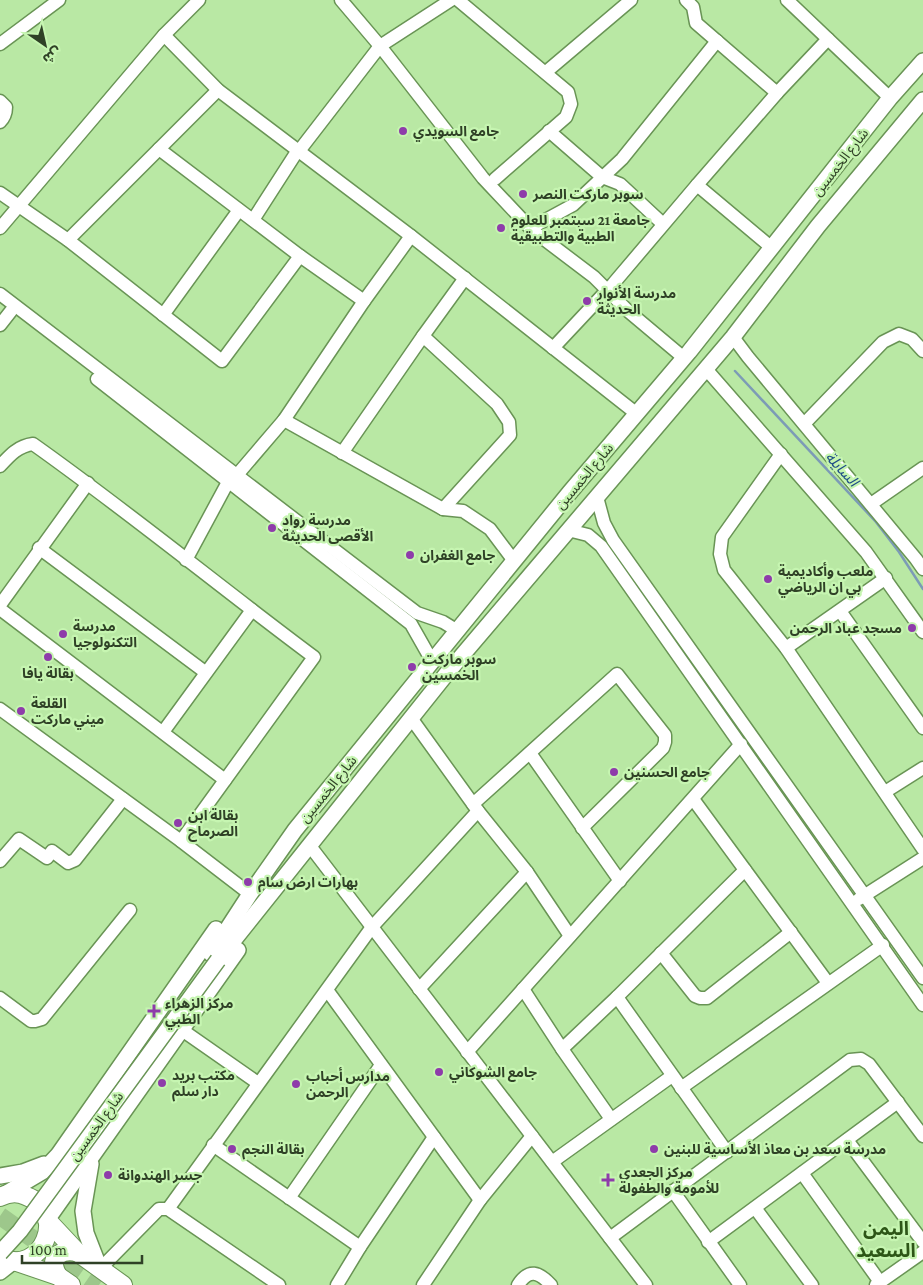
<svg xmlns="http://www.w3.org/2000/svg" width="923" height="1285" viewBox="0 0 923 1285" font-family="'Crimson Pro','Noto Sans Arabic',serif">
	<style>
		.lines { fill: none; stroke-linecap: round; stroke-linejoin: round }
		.stream { stroke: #7c9bb6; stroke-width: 2.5 }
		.highway-tunnel { stroke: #9dc78b; stroke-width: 18; stroke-dasharray: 18 9; stroke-linecap: butt }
		.minor-casing { stroke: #699455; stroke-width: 15 }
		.major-casing { stroke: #699455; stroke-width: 18 }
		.highway-casing { stroke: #699455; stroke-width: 20 }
		.minor { stroke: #fff; stroke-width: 12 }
		.major { stroke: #fff; stroke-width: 15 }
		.highway { stroke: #fff; stroke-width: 18 }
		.major-bridge-casing { stroke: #699455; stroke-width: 18; stroke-linecap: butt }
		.major-bridge { stroke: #fff; stroke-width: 15 }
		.poi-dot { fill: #8e3caa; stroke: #c6f5b1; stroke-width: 2 }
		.labels { text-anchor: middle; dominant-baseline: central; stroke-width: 4.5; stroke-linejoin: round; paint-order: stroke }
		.poi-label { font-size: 14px; font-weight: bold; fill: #2f4126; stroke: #c6f5b1; text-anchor: start }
		.street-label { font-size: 14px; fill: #2f4126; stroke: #c6f5b1 }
		.water-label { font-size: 15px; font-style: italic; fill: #1f4c87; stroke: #c6f5b1 }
		.district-label { font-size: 19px; font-weight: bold; fill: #2d5617; stroke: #c6f5b1 }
	</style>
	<rect width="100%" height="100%" fill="#b9e8a4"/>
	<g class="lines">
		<polyline class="stream" points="735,371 876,522 899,552 923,589"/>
		<polyline class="highway-tunnel" points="0,1216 99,1285"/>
		<g class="minor-casing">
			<g id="minor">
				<polyline points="341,0 380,46 483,178 532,230 594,277 628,311 684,358"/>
				<polyline points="458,0 568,92 571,104 566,117 495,179"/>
				<polyline points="686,0 693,7 696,23 777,93 828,39"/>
				<polyline points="787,0 890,98"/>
				<polyline points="164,35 218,90 411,236 637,414"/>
				<polyline points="0,44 59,0"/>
				<polyline points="546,72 631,0"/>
				<path d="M0 101 6 107C6 113 5 117 0 122"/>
				<polyline points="549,131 602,177 620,184 663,224"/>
				<polyline points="159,149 300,256 364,301"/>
				<polyline points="299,151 380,46 451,0"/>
				<polyline points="0,193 68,240 222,361 300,256"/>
				<polyline points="253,220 298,150"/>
				<polyline points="538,224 573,205 622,159 717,41"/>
				<polyline points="0,228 164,35 199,0"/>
				<polyline points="68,240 218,90"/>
				<polyline points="772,248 697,185 777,93"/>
				<polyline points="0,294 417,613 443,622 456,630"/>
				<polyline points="163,315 239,210"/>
				<polyline points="0,325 11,311"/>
				<polyline points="733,337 748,357 916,559 923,569"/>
				<polyline points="553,348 613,284 697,185"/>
				<polyline points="706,369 866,552 923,632"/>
				<polyline points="97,379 411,624 432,661"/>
				<polyline points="284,420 443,509 463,511 490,529 514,561"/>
				<polyline points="804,424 883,342 899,334 912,339 923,351"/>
				<polyline points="342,453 423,336"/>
				<polyline points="781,454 722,537 720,554 724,570 786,648 923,849"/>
				<path d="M0 466C10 455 18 446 33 444 129 512 220 587 314 657L181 841"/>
				<polyline points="237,475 284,420 364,301 411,236"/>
				<polyline points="597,497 604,523 613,540 923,978"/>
				<polyline points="871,504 923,468"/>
				<polyline points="443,509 510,435 509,422 497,404 423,336 465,278"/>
				<polyline points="568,530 588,535 601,546 923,1005"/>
				<polyline points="39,548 205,672"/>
				<polyline points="186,560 228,482"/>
				<polyline points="0,605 88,483"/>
				<polyline points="0,609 225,780"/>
				<polyline points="840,611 923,728"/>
				<polyline points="786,648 886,578"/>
				<polyline points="0,709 181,841 250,894"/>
				<polyline points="411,718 478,811 527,872 570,936"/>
				<polyline points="163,732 252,610"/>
				<polyline points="530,753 620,881"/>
				<polyline points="885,792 923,768"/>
				<polyline points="693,799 828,983"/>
				<polyline points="473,804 617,674 665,735 665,742 663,748 582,828"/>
				<polyline points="310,846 646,1285"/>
				<polyline points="0,861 19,839 47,858 52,851 68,863 75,860 123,799"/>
				<polyline points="859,899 923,858"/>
				<polyline points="661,953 695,996 700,998 707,998 791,932"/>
				<polyline points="419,989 527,872"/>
				<polyline points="523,989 562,1049 611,1119"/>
				<polyline points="327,990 480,1200"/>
				<polyline points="617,997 727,1152"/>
				<polyline points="0,998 31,1021 35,1021 42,1019 130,910"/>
				<polyline points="182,1030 258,1083"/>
				<polyline points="562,1049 617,997 745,870"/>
				<polyline points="467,1052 741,744"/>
				<polyline points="681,1088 883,945"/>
				<polyline points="847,1140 923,1242"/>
				<polyline points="213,1145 360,1247"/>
				<polyline points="552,1162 672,1076"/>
				<polyline points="802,1173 880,1282"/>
				<polyline points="673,1191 740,1285"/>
				<polyline points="289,1198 381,1065"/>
				<polyline points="755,1208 812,1285"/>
				<polyline points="168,1209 372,927 478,811"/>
				<polyline points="610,1238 850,1060 861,1059 869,1064 923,1136"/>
				<polyline points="708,1242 898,1102"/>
				<polyline points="100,1269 159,1209 168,1209 279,1285"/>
				<polyline points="337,1285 360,1247 434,1137"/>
				<polyline points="423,1285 480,1200 532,1136"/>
				<path d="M518 1285C529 1268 539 1272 551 1285"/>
				<polyline points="876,1285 923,1252"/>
			</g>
		</g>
		<g class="major-casing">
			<g id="major">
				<polyline points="211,954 250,894 295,830 570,492 689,352 890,98 923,61"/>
				<polyline points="218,960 448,672 733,337 818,226 923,100"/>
				<polyline points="91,1164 83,1211 86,1233 100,1269"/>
				<polyline points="0,1176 23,1172 44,1164"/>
				<polyline points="5,1194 42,1172 58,1155 216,929"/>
				<polyline points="47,1220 238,950"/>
				<polyline points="0,1272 14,1261"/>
			</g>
		</g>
		<g class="highway-casing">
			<g id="highway">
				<path d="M0 1197C8 1193 18 1192 26 1196 69 1211 43 1277 0 1258"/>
				<polyline points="47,1220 77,1252 123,1285"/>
				<polyline points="14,1261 58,1276 71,1285"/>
				<path d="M58 1276C48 1258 59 1249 77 1252"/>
			</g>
		</g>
		<use href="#minor" class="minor"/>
		<use href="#major" class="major"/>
		<use href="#highway" class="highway"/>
		<g class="major-bridge-casing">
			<polyline id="major-bridge" points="0,1253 20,1231 218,960"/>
		</g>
		<use href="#major-bridge" class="major-bridge"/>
	</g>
	<g class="poi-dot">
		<circle cx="403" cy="131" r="5"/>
		<circle cx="523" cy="194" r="5"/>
		<circle cx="501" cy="228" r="5"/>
		<circle cx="587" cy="301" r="5"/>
		<circle cx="272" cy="528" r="5"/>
		<circle cx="410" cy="555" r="5"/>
		<circle cx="768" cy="579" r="5"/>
		<circle cx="912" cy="628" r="5"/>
		<circle cx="63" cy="634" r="5"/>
		<circle cx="48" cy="657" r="5"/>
		<circle cx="412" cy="667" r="5"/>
		<circle cx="21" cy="711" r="5"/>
		<circle cx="614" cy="772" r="5"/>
		<circle cx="178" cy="823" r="5"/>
		<circle cx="248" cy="882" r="5"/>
		<path d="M151.5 1003.5h5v5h5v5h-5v5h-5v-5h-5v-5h5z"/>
		<circle cx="439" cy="1072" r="5"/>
		<circle cx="162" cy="1083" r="5"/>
		<circle cx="296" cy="1084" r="5"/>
		<circle cx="232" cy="1149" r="5"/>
		<circle cx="654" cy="1149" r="5"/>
		<circle cx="108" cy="1175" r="5"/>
		<path d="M605.5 1172.5h5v5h5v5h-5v5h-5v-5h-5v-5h5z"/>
	</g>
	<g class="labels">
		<g class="poi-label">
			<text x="413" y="131">جامع السويدي</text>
			<text x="533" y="194">سوبر ماركت النصر</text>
			<text x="511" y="220">جامعة 21 سبتمبر للعلوم<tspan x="511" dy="16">الطبية والتطبيقية</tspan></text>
			<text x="597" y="293">مدرسة الأنوار<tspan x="597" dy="16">الحديثة</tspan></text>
			<text x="282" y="520">مدرسة رواد<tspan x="282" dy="16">الأقصى الحديثة</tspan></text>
			<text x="420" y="555">جامع الغفران</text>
			<text x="778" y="571">ملعب وأكاديمية<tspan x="778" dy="16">بي ان الرياضي</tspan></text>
			<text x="73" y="626">مدرسة<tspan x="73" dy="16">التكنولوجيا</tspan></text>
			<text x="902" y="628" text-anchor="end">مسجد عباد الرحمن</text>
			<text x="422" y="659">سوبر ماركت<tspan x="422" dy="16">الخمسين</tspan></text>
			<text x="48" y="673" text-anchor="middle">بقالة يافا</text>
			<text x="31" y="703">القلعة<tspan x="31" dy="16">ميني ماركت</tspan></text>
			<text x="624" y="772">جامع الحسنين</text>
			<text x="188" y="815">بقالة ابن<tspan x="188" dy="16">الصرماح</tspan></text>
			<text x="258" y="882">بهارات ارض سام</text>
			<text x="165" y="1003">مركز الزهراء<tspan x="165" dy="16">الطبي</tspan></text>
			<text x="449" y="1072">جامع الشوكاني</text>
			<text x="172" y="1075">مكتب بريد<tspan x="172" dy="16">دار سلم</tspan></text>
			<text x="306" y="1076">مدارس أحباب<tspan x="306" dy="16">الرحمن</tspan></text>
			<text x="242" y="1149">بقالة النجم</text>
			<text x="664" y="1149">مدرسة سعد بن معاذ الأساسية للبنين</text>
			<text x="619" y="1172">مركز الجعدي<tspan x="619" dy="16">للأمومة والطفولة</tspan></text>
			<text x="118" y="1175">جسر الهندوانة</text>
		</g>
		<g class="street-label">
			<text transform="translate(840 162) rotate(-52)">شارع الخمسين</text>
			<text transform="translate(584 476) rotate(-50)">شارع الخمسين</text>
			<text transform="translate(328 789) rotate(-51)">شارع الخمسين</text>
			<text transform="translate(96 1126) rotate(-54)">شارع الخمسين</text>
		</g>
		<g class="water-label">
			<text transform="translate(842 469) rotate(47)">السايلة</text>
		</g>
		<g class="district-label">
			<text x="886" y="1228">اليمن<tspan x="886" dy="22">السعيد</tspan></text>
		</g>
	</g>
	<g transform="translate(45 45) rotate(146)" stroke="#c6f5b1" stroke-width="4" paint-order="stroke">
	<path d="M0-4L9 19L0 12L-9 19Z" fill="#2f4126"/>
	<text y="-8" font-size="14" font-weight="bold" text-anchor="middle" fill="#2f4126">ش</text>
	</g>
	<path d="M22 1255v8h120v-8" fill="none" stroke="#2f4126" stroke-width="2.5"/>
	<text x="30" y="1255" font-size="15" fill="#2f4126" stroke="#c6f5b1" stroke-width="4" paint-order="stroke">100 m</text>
</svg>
